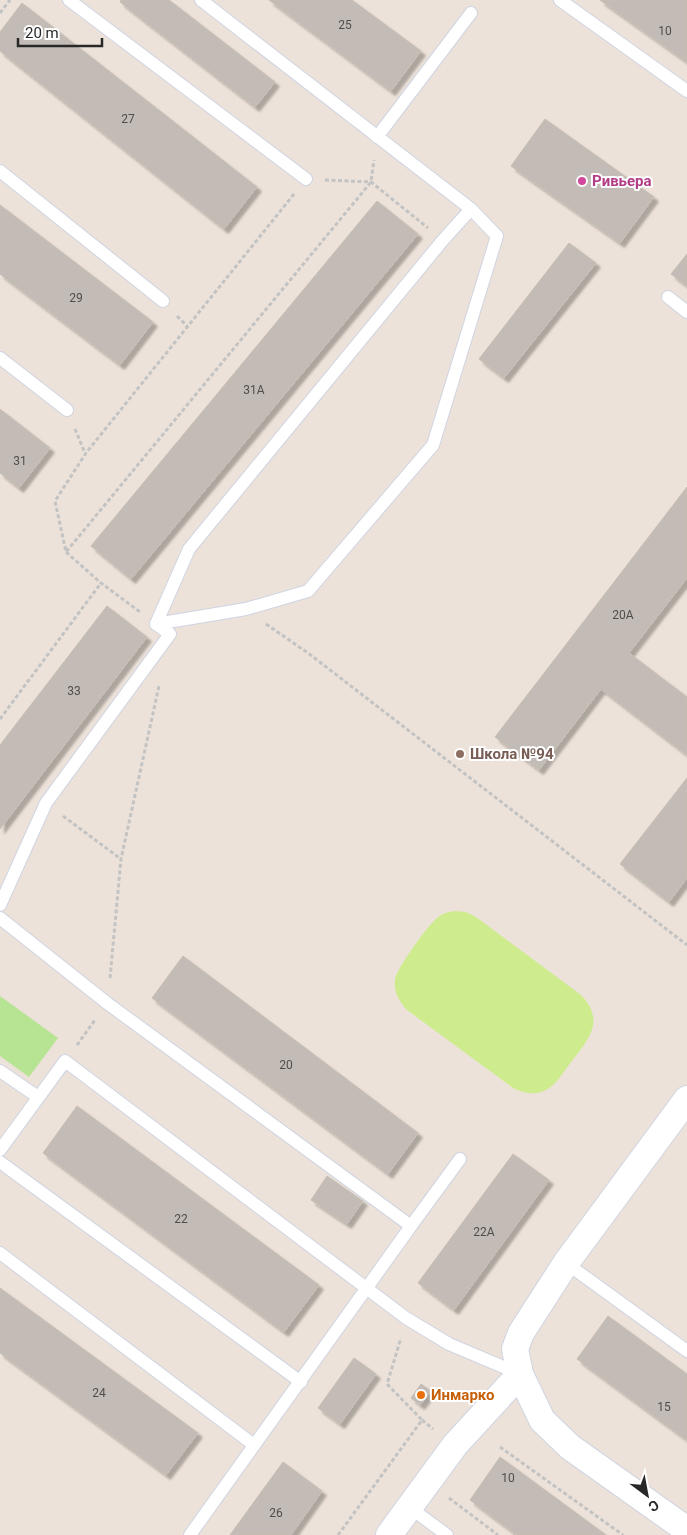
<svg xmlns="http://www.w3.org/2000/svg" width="687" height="1535" viewBox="0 0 687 1535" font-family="Roboto,sans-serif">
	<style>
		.green { fill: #b7e493 }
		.pitch { fill: #ceec8e }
		.building { fill: #c3bcb6; stroke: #c7beb3; filter: url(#shadow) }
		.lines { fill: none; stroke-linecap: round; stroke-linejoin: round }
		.lane-casing { stroke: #cfd4e2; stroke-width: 14 }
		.street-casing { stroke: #cfd4e2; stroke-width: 28 }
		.path { stroke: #c3c3c3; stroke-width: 3; stroke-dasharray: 4 2.5; stroke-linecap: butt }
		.lane { stroke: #fff; stroke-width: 12 }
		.street { stroke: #fff; stroke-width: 26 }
		.hotel-dot { fill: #d1479c; stroke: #fff; stroke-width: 2 }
		.education-dot { fill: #8d6e63; stroke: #fff; stroke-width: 2 }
		.food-dot { fill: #e8710a; stroke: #fff; stroke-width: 2 }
		.labels { text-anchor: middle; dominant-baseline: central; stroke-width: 4; stroke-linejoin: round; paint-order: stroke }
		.number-label { font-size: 12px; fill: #4f4d4c }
		.hotel-label { font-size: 15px; font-weight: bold; fill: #b23c85; stroke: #fff; text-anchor: start }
		.education-label { font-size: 15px; font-weight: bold; fill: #785e54; stroke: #fff; text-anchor: start }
		.food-label { font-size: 15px; font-weight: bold; fill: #c56008; stroke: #fff; text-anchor: start }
	</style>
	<defs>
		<filter id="shadow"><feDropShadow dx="4.5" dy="4.5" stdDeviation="1" flood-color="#0004"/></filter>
	</defs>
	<rect width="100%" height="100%" fill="#ece2d9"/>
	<polygon class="green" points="0,996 58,1038 29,1077 0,1056"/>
	<path class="pitch" d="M455 911 466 912 476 917 581 995C607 1022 587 1041 569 1065 562 1074 556 1085 546 1090 535 1096 523 1093 513 1088L407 1010C399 1001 393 991 395 979 397 968 428 925 437 918 443 913 448 912 455 911Z"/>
	<g class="building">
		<polygon points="121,0 169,0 275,82 255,107 120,2"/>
		<polygon points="269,0 352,0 421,51 391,91"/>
		<polygon points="600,0 687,0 687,62"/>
		<polygon points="22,3 257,187 224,229 0,51 0,32"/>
		<polygon points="545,119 654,197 620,243 511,166"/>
		<polygon points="377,201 418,234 131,579 91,546"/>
		<polygon points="0,205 153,322 120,365 0,274"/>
		<polygon points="569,243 596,263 504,378 479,359"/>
		<polygon points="687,254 687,286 671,274"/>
		<polygon points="0,409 50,448 19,488 0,473"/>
		<polygon points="687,487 687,578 629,653 687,697 687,755 601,689 539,770 495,737"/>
		<polygon points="107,606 147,637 0,829 0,745"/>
		<polygon points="687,778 687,878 669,902 620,864"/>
		<polygon points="183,956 418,1133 388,1174 152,998"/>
		<polygon points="77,1106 319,1285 284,1332 43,1153"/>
		<polygon points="513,1154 549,1180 454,1310 418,1283"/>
		<polygon points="327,1176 363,1201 347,1224 311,1200"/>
		<polygon points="0,1288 198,1433 166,1475 0,1353"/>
		<polygon points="608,1316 687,1374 687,1440 577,1359"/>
		<polygon points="354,1358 376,1374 340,1424 318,1408"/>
		<polygon points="421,1384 431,1391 420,1405 411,1398"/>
		<polygon points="500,1457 606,1535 517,1535 470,1500"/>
		<polygon points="283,1462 322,1491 291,1535 230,1535"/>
	</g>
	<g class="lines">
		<g class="lane-casing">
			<g id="lane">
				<polyline points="69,0 306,179"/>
				<polyline points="560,0 687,91"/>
				<polyline points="377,137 471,13"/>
				<polyline points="0,171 163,301"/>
				<polyline points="668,297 687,312"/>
				<polyline points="0,358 67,410"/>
				<polyline points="156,624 246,609 308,591 433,445 497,236 471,209"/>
				<polyline points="0,905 46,803 170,634 156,624 189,549 443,240 471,209 201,0"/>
				<polyline points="0,918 107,1003 411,1226 190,1535"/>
				<polyline points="0,1071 38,1097"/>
				<polyline points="0,1150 65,1061 406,1318 449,1344 520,1374"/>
				<polyline points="0,1162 301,1382"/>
				<polyline points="411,1226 460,1159"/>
				<polyline points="0,1253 254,1445"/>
				<polyline points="566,1263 687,1351"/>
				<polyline points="409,1507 447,1535"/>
			</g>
		</g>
		<g class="street-casing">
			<g id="street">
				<polyline points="687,1099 566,1263 521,1333 515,1349 520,1374 542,1420 570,1447 687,1530"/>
				<polyline points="389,1535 455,1445 520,1374"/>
			</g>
		</g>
		<g class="path">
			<polyline points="0,13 10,0"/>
			<polyline points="325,180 371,182 428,228"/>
			<polyline points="294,194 86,453 55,501 66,552 371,182 374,160"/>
			<polyline points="177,316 187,326"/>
			<polyline points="75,429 85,453"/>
			<polyline points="66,552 101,583 140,612"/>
			<polyline points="266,624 308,653 687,945"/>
			<polyline points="0,719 101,583"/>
			<polyline points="63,816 121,859"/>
			<polyline points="110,978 121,859 159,686"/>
			<polyline points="77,1045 95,1020"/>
			<polyline points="422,1420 433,1429"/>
			<polyline points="500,1447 623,1535"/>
			<polyline points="449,1498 498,1535"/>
			<polyline points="338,1535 422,1420 387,1384 401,1338"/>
		</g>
		<use href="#lane" class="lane"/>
		<use href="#street" class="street"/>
	</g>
	<circle class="hotel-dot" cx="582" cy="181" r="5"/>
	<circle class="education-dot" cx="460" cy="754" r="5"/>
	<circle class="food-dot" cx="421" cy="1395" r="5"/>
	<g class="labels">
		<g class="number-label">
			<text x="345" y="25">25</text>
			<text x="665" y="31">10</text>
			<text x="128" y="119">27</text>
			<text x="76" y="298">29</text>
			<text x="254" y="390">31А</text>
			<text x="20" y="461">31</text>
			<text x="623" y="615">20А</text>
			<text x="74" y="691">33</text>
			<text x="286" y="1065">20</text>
			<text x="181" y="1219">22</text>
			<text x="484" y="1232">22А</text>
			<text x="99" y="1393">24</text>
			<text x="664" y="1407">15</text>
			<text x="508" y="1478">10</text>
			<text x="276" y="1513">26</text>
		</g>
		<g class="hotel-label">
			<text x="592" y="181">Ривьера</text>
		</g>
		<g class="education-label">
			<text x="470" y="754">Школа №94</text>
		</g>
		<g class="food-label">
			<text x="431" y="1395">Инмарко</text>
		</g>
	</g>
	<g transform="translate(647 1495) rotate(148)" stroke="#ffffff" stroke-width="4" paint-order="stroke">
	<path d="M0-4L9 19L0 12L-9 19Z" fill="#282828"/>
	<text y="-8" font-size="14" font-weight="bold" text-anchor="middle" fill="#282828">С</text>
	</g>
	<path d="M18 38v8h84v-8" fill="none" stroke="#282828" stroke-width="2.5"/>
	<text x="25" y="38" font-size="15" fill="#282828" stroke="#ffffff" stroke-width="4" paint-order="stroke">20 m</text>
</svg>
